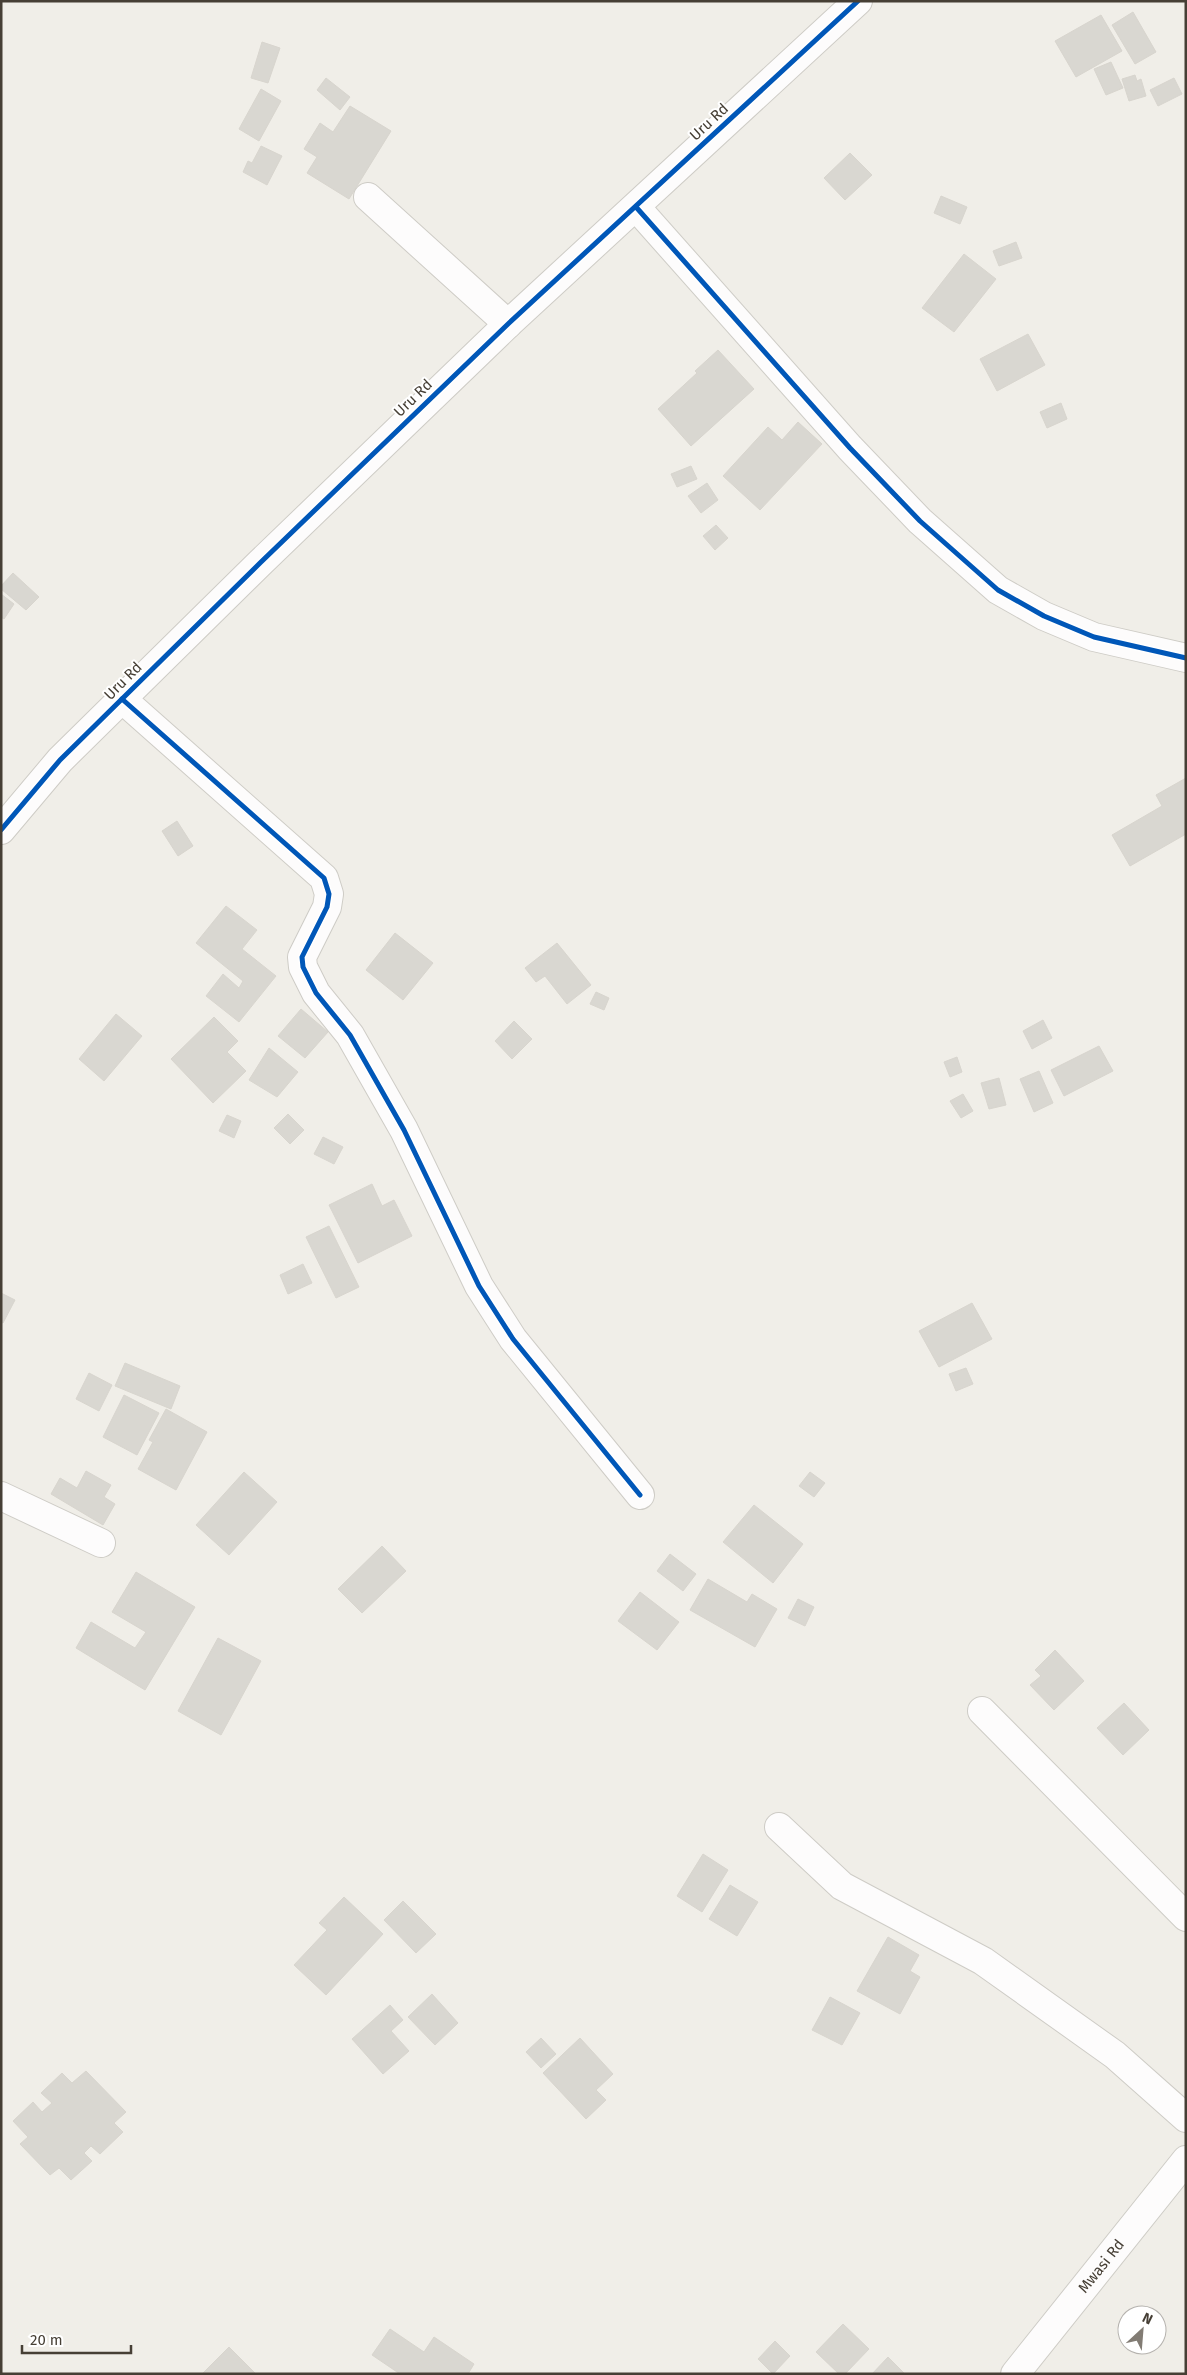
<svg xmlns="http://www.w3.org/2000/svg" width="1187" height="2375" viewBox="0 0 1187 2375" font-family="'Fira Sans',sans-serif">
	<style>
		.building { fill: #d9d7d1; stroke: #d8d5ce }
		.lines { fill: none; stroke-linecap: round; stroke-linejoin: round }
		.minor-casing { stroke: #ceccc6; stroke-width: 30 }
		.tertiary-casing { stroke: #ceccc6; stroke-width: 30 }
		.minor { stroke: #fdfcfc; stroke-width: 28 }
		.tertiary { stroke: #fdfcfc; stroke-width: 28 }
		.cycleway-casing { stroke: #fff; stroke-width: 8 }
		.cycleway { stroke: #0057b8; stroke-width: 5 }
		.labels { text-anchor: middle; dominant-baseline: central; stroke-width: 4; stroke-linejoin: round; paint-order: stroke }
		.street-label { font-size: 15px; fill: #463f35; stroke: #fff }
	</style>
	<rect width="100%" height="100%" fill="#f0eee8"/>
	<g class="building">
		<polygon points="1133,12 1156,52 1135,64 1112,25"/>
		<polygon points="1101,15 1122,51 1076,77 1055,41"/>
		<polygon points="262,42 280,48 268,83 251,78"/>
		<polygon points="1111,62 1123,88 1106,95 1094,69"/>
		<polygon points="1135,75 1137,81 1141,79 1146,96 1129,101 1122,79"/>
		<polygon points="326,78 350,97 340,110 317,90"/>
		<polygon points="1174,78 1182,94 1158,106 1150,90"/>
		<polygon points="261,89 281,101 259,141 239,129"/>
		<polygon points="350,106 391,131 349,199 307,173 317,157 304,149 320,123 333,132"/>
		<polygon points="261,146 282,156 267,185 243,172 248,161 252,163"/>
		<polygon points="850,153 872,175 845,200 824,178"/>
		<polygon points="941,196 967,207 960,224 934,213"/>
		<polygon points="1016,242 1022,258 999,266 993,251"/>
		<polygon points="964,254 996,279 954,332 922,308"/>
		<polygon points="1028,334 1045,365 997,391 980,359"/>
		<polygon points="718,350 754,389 691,446 658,409 697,373 695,371"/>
		<polygon points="1061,403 1067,419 1047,428 1040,412"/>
		<polygon points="798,422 822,444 760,510 723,476 768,427 782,440"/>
		<polygon points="691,466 697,479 677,487 671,474"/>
		<polygon points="707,483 718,500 701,513 688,496"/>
		<polygon points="716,525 728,538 715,550 703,536"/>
		<polygon points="13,573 39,597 26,610 1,589 1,586"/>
		<polygon points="1,594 14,604 4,619 1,617"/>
		<polygon points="1186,778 1186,834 1130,866 1112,835 1162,806 1156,795"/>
		<polygon points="177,821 193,846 178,856 162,831"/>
		<polygon points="226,906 257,930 242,949 276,976 239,1022 206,996 223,974 239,988 243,981 196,943"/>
		<polygon points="395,933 433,963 403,1000 366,970"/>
		<polygon points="557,943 591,985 567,1004 545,976 536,982 525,968"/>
		<polygon points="596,992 609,998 604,1010 590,1004"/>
		<polygon points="301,1009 328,1032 305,1058 278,1036"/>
		<polygon points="116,1014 142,1036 104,1081 79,1059"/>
		<polygon points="214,1017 238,1041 227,1052 246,1071 213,1103 171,1059"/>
		<polygon points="1043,1020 1052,1038 1032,1049 1023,1031"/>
		<polygon points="514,1021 532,1039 512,1059 495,1041"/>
		<polygon points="1099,1046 1113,1071 1064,1096 1051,1070"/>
		<polygon points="269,1048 298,1072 277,1097 249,1080"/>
		<polygon points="957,1057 962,1072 950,1077 944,1062"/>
		<polygon points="1039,1071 1053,1103 1034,1112 1020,1079"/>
		<polygon points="999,1078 1006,1105 989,1109 981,1083"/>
		<polygon points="963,1094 973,1111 961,1118 950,1101"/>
		<polygon points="288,1114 304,1130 290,1144 274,1128"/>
		<polygon points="227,1115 241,1121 234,1138 219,1131"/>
		<polygon points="323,1137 343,1147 334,1164 314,1154"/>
		<polygon points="372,1184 382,1206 394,1200 412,1236 358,1263 329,1205"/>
		<polygon points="329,1226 359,1287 336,1298 306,1237"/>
		<polygon points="303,1264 312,1283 288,1294 280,1275"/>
		<polygon points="1,1293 15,1300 3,1323 1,1322"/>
		<polygon points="972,1303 992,1339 939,1367 919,1331"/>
		<polygon points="125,1363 180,1386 171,1409 115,1386"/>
		<polygon points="966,1368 973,1384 956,1391 949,1374"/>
		<polygon points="89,1373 112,1385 99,1411 76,1399"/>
		<polygon points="124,1395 159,1413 137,1455 103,1437"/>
		<polygon points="166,1409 207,1432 176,1490 138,1469 153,1442 149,1440"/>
		<polygon points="86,1471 111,1485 104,1497 115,1504 103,1525 51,1494 60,1478 77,1488"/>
		<polygon points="244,1472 277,1502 229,1555 196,1525"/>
		<polygon points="810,1472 825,1483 814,1497 799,1486"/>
		<polygon points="754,1505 803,1544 773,1583 723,1542"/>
		<polygon points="382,1546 406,1571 362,1613 338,1589"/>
		<polygon points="670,1554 696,1574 683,1591 657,1571"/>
		<polygon points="136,1572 195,1607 145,1690 76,1648 91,1622 135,1648 146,1632 112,1612"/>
		<polygon points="708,1579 747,1602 752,1594 777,1609 755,1647 690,1610"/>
		<polygon points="640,1592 679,1622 657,1650 618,1621"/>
		<polygon points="798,1599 814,1607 805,1626 788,1618"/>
		<polygon points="218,1638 261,1661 221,1735 178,1711"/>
		<polygon points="1055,1650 1084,1681 1054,1710 1030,1685 1041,1676 1035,1670"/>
		<polygon points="1124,1703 1149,1730 1123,1755 1097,1728"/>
		<polygon points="703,1854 728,1870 702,1912 677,1896"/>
		<polygon points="730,1885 758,1902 737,1936 709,1919"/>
		<polygon points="344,1897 383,1934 326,1995 294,1965 327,1930 319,1923"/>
		<polygon points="403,1901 436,1934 416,1953 384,1920"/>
		<polygon points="888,1937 919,1955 910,1971 920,1977 900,2014 857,1991"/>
		<polygon points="432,1994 458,2023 435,2045 408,2017"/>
		<polygon points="830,1997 860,2013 842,2045 812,2030"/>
		<polygon points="390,2005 403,2020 391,2031 409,2051 383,2074 352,2039"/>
		<polygon points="541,2038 556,2054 541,2068 526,2052"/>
		<polygon points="580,2038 613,2074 596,2090 606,2100 586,2119 543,2073"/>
		<polygon points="86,2071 126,2112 114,2123 123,2132 100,2154 91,2146 84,2153 92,2161 71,2180 59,2168 50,2175 20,2144 28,2137 13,2121 33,2102 42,2112 52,2103 41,2093 62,2073 72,2083"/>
		<polygon points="843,2324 869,2349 845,2374 839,2374 816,2352"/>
		<polygon points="390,2329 424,2352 434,2337 474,2364 468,2374 400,2374 372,2355"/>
		<polygon points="775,2341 790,2356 773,2374 758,2359"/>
		<polygon points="229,2347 256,2374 202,2374"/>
		<polygon points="888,2357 905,2374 872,2374"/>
	</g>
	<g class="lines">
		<g class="minor-casing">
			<g id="minor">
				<polyline points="368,197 508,324"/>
				<polyline points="636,207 850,448 920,521 998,590 1044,616 1094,637 1186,658"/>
				<polyline points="122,699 324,878 329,894 327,907 302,957 303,967 316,993 350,1035 404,1130 479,1286 513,1339 640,1495"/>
				<polyline points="1,1496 101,1543"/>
				<polyline points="982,1711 1186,1917"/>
				<polyline points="779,1827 842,1886 983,1961 1115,2055 1186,2118"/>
			</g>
		</g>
		<g class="tertiary-casing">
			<g id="tertiary">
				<polyline points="1,830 60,760 260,563 508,324 858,1"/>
				<path id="s1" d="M1015 2374 1186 2160"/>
			</g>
		</g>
		<use href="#minor" class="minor"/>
		<use href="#tertiary" class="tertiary"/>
		<g class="cycleway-casing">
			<g id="cycleway">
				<polyline points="636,207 850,448 920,521 998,590 1044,616 1094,637 1186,658"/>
				<polyline points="122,699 324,878 329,894 327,907 302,957 303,967 316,993 350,1035 404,1130 479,1286 513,1339 640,1495"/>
				<polyline points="1,830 60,760 260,563 508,324 858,1"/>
			</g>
		</g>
		<use href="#cycleway" class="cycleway"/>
	</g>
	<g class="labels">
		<g class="street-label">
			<text transform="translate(709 122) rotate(-43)">Uru Rd</text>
			<text transform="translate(413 398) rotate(-44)">Uru Rd</text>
			<text transform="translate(123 681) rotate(-45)">Uru Rd</text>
			<text stroke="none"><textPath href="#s1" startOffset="138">Mwasi Rd</textPath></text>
		</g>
	</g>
	<rect width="1187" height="2375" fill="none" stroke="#463f35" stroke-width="5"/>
	<g transform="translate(1142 2330) rotate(26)"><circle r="24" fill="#ffffff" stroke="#b5b2ae"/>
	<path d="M0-4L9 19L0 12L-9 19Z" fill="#827c74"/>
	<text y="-8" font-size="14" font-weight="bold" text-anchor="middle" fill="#463f35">N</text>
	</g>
	<path d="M22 2345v8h109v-8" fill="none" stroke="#463f35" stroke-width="2.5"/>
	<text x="30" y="2345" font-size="15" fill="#463f35" stroke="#ffffff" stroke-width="4" paint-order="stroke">20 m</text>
</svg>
